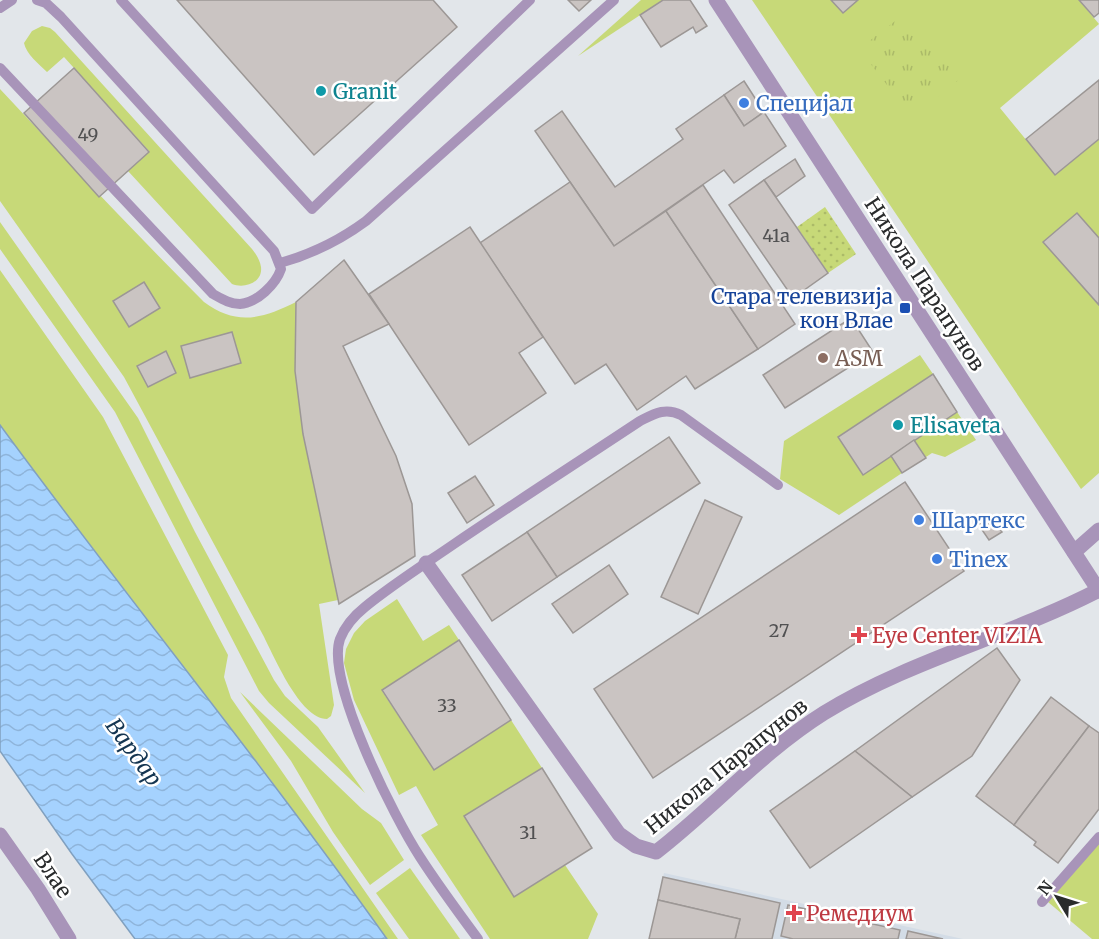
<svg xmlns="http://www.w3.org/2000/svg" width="1099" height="939" viewBox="0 0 1099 939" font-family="Merriweather,serif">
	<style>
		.built { fill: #d3dce6 }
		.grass { fill: #c7d978 }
		.park { fill: url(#park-tufts) }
		.garden { fill: url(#garden-dots) }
		.water { fill: url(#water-waves); stroke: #80a0bf; stroke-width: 1.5 }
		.building { fill: #cac4c2; stroke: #9c9795; stroke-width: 1.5 }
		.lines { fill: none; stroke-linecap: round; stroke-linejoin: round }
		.service { stroke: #a894b9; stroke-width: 10 }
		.minor { stroke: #a894b9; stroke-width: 15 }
		.tertiary { stroke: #a894b9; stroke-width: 15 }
		.culture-dot { fill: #0f9aa8; stroke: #fff; stroke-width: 2 }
		.shop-dot { fill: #3f7fe0; stroke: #fff; stroke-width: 2 }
		.transit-dot { fill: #1a4fb4; stroke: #fff; stroke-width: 2 }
		.education-dot { fill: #8d6e63; stroke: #fff; stroke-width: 2 }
		.health-dot { fill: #e0444e; stroke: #fff; stroke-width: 2 }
		.labels { text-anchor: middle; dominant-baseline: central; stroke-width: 5; stroke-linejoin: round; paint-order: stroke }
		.number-label { font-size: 18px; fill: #515152 }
		.culture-label { font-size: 21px; fill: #0d838f; stroke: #fff; text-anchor: start }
		.shop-label { font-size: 21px; fill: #366cbe; stroke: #fff; text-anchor: start }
		.street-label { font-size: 21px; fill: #292b2c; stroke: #fff }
		.transit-label { font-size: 21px; fill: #164399; stroke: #fff; text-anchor: end }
		.education-label { font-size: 21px; fill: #785e54; stroke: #fff; text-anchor: start }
		.health-label { font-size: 21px; fill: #be3a42; stroke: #fff; text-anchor: start }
		.water-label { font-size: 22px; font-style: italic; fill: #143551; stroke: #fff }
	</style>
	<defs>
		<pattern id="park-tufts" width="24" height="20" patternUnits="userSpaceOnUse" patternTransform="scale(1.5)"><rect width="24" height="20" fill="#c7d978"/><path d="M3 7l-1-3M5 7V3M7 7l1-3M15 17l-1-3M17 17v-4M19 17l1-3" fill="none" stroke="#abba68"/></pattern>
		<pattern id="garden-dots" width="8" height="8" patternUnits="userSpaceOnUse" patternTransform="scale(1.5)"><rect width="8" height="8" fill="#c7d978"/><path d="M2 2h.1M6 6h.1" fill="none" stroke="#abba68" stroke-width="1.8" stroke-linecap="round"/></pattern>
		<pattern id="water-waves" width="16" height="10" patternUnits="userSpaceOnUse" patternTransform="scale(1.5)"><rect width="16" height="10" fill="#a5d2fe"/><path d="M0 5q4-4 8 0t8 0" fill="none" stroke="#8eb4da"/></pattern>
	</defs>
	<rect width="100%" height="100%" fill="#e2e6ea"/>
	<polygon class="built" points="664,873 963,939 649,939"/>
	<g class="grass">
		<polygon points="641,0 663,0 578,56"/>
		<polygon points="752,0 1079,0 1099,24 1000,108 1055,175 1099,139 1099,473 1081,489"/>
		<path d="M42 26 50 28 55 32 252 249C256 254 260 260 261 267 263 283 244 289 232 284L128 171 149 151 64 57 47 72C39 64 26 54 24 43L32 31Z"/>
		<path d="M0 89C67 161 134 232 204 302 236 326 262 319 296 302L303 434 338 600 319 604 334 705 331 716 327 719C300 719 274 656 263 635L124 377 0 201Z"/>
		<polygon points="0,222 138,418 195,532 274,680 285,696 318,727 365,793 269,703 259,691 115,412 0,249"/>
		<polygon points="0,270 103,417 228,655 224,677 231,698 398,939 387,939 270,779 48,490 0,425"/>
		<polygon points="920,355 933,374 838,437 863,474 957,412 976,440 945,457 932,453 839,515 780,479 784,441"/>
		<polygon points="397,599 423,641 449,625 459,640 382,691 434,770 511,720 542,768 464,816 514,897 565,865 598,914 588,939 490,939 421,835 438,825 416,786 399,795 354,700 344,663 346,649 354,633 365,621"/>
		<polygon points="240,692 362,809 381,823 404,860 370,885 333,832 291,761"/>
		<polygon points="1099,843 1099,939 1092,939 1048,902"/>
		<polygon points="410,868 460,939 409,939 376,893"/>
	</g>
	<polygon class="park" points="908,11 961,78 912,117 859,49"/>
	<polygon class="garden" points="825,207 856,254 828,273 797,227"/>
	<path class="water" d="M0 425C127 598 263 764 387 939H135L72 854 0 751Z"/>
	<g class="building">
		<polygon points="177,0 433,0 457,27 314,155"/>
		<polygon points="568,0 591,0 579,11"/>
		<polygon points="663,0 690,0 707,26 696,33 693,27 661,47 640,15"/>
		<polygon points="831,0 858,0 843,13"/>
		<polygon points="1079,0 1099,0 1099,13 1094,17"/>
		<polygon points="74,68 149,152 99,197 24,113"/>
		<polygon points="1099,80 1099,139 1055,175 1026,139"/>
		<polygon points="744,81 764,112 744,126 724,95"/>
		<polygon points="724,95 744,126 764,112 786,146 734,183 724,170 614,246 535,131 562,111 615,187 683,139 676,129"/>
		<polygon points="795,159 805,176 776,197 764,180"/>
		<polygon points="764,180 828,273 793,298 729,205"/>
		<polygon points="570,182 614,246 666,211 758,349 695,389 686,376 637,410 606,364 575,384 480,243"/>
		<polygon points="703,185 795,324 758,349 666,211"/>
		<polygon points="1077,213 1099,238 1099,305 1043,242"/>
		<polygon points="470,227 543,337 519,353 546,393 469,445 369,294"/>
		<polygon points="344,260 389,324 343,346 396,456 412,504 415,556 339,604 303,434 295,371 296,302"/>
		<polygon points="144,282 160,308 129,327 113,301"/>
		<polygon points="851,318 873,352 785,408 763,375"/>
		<polygon points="232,332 241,363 190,378 181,346"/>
		<polygon points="166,351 176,373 148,387 137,366"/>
		<polygon points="933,374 957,412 863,475 838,437"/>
		<polygon points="669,437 700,483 557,577 527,532"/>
		<polygon points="914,440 926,458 902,473 891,456"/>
		<polygon points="475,476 494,505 467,523 448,493"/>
		<polygon points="905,482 964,571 653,778 594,689"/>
		<polygon points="705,500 742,517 698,614 661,597"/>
		<polygon points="991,516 1002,532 989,540 978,524"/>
		<polygon points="527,532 557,577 492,621 462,575"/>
		<polygon points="609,565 628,594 573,633 552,604"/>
		<polygon points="459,640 511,720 434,770 382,690"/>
		<polygon points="997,648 1020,680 972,756 912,797 855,751"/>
		<polygon points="1051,697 1089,726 1014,825 976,796"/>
		<polygon points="1089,726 1099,733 1099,809 1058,863 1034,845 1036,842 1014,825"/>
		<polygon points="855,751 912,797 810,868 770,811"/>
		<polygon points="542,768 592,848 514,897 464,816"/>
		<polygon points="663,877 780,903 772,939 735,939 740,919 658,900"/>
		<polygon points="658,900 740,919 735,939 649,939"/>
		<polygon points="788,905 900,930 898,939 793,939 781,936"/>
		<polygon points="908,931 943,939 906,939"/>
	</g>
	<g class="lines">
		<g class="service">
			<polyline points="121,0 312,209 530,0"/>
			<polyline points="0,8 12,0"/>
			<path d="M0 68 213 294C222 299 230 304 240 304 257 303 276 284 281 269L274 251 61 17 46 3 37 0"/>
			<path d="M280 263C312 254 339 241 366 221L614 0"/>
			<polyline points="1042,902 1099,837"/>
			<path d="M478 939C458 912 438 885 420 857 395 819 325 681 340 639 345 626 355 615 365 607 393 584 425 564 454 544 516 502 578 462 640 421 654 414 665 407 681 415L778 485"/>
		</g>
		<g class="minor">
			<polyline points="1074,552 1099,530"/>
			<path d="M426 563 619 834 636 846 656 852C713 808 762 752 824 713 910 660 1010 636 1099 590"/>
			<polyline points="0,835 38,889 69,939"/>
		</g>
		<polyline class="tertiary" points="716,0 1099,591"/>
	</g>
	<g class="culture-dot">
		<circle cx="321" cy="91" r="6"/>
		<circle cx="898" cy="425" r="6"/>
	</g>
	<g class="shop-dot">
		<circle cx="744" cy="103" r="6"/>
		<circle cx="919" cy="520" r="6"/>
		<circle cx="937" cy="559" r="6"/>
	</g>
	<rect class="transit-dot" x="899" y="302" width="12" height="12" rx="3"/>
	<circle class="education-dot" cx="823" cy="358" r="6"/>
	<g class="health-dot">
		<path d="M856 626h6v6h6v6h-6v6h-6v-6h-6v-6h6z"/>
		<path d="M791 904h6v6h6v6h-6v6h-6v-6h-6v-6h6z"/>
	</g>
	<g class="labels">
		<g class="number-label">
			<text x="88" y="134">49</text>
			<text x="776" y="235">41a</text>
			<text x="779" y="630">27</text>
			<text x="447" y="705">33</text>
			<text x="528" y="832">31</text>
		</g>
		<g class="culture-label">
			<text x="333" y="91">Granit</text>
			<text x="910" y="425">Elisaveta</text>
		</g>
		<g class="shop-label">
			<text x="756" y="103">Специјал</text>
			<text x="931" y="520">Шартекс</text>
			<text x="949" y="559">Tinex</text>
		</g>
		<g class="street-label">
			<text transform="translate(925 284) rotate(57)">Никола Парапунов</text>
			<text transform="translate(726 766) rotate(-39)">Никола Парапунов</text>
			<text transform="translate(53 875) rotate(56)">Влае</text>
		</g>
		<g class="transit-label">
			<text x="893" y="296">Стара телевизија<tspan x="893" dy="24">кон Влае</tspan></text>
		</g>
		<g class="education-label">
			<text x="835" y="358">ASM</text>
		</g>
		<g class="health-label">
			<text x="872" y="635">Eye Center VIZIA</text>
			<text x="806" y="913">Ремедиум</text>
		</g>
		<g class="water-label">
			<text transform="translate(134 752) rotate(54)">Вардар</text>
		</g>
	</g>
	<g transform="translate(1057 897) rotate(308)" stroke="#ffffff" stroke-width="4.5" paint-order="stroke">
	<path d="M0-4.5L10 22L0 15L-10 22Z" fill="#292b2c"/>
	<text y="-9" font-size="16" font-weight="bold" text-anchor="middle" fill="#292b2c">N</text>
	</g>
</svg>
